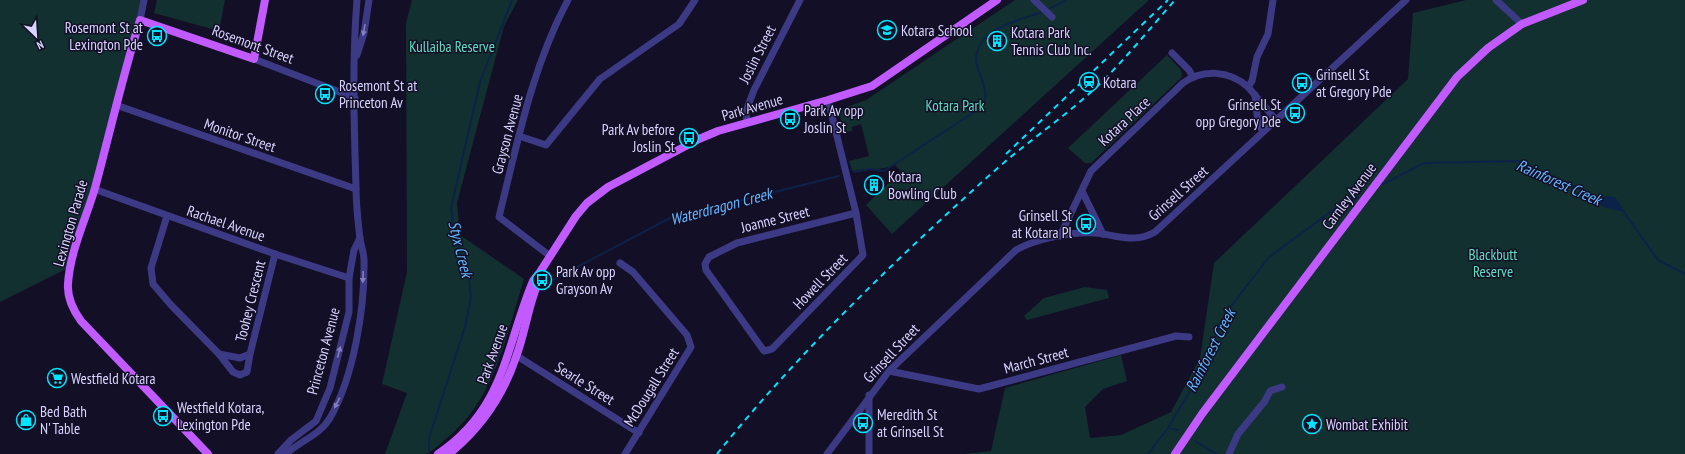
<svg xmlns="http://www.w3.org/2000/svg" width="1685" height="454" viewBox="0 0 1685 454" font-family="'PT Sans Narrow',sans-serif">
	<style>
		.green { fill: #12302f }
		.water { fill: #0c2248 }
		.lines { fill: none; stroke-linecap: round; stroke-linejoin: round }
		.stream { stroke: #0c2248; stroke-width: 2 }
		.minor { stroke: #3d3a85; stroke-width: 7 }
		.major { stroke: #c25bff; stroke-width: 8 }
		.rail { stroke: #00e5ff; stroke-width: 2; stroke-dasharray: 6 5; stroke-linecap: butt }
		.oneway { fill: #837fbc }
		.labels { text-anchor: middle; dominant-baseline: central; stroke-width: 3; stroke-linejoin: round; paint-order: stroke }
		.poi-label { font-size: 15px; fill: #d9d4ff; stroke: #130f26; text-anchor: start }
		.street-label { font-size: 15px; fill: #d9d4ff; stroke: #130f26 }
		.park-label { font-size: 15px; fill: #5fe0c0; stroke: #130f26 }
		.water-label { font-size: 16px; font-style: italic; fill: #62b6ff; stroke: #130f26 }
	</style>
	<rect width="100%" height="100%" fill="#130f26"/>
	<g class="green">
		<polygon points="0,0 144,0 70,267 0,302"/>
		<polygon points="157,0 225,0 219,31 154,13"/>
		<path d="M412 0H518L504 26 457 203 460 235 524 279C506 336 495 399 447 438 440 444 433 451 425 454 413 454 397 454 385 454L407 393 382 384 407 272 406 23Z"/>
		<path d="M1015 0H1149L892 234 866 205 901 171 895 165C881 171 866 168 852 171L849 161 869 156 861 124 852 127V131L844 132 839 113 841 109 866 100Z"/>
		<polygon points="1466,0 1685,0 1685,454 964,454 991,451 1005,388 1121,355 1127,381 1103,389 1085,407 1090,438 1121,435 1171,412 1200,358 1214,263 1408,79 1413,13"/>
		<polygon points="1167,55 1181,70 1182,77 1091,163 1085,163 1068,148"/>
		<polygon points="1085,287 1107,290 1109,298 1027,320 1024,316 1044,298"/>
	</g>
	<polygon class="water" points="1605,196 1615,197 1625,212 1606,208 1597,203 1600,198"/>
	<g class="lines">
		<g class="stream">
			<polyline points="1051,8 1067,0"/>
			<path d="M854 172 870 169 884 171 982 107C988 98 985 90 982 80 980 74 976 66 976 60 977 28 1018 21 1042 12"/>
			<polyline points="1383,184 1424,163 1519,161 1602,199"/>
			<polyline points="1623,211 1658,260 1685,274"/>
			<polyline points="545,284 670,218 839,176"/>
			<polyline points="1168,428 1178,430"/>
			<polyline points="1195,441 1216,454"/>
			<polyline points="429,453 429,438 465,327 471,297 468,269 454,234 451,208 480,82 512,0"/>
			<polyline points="1148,454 1168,428 1197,379 1225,314 1269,257 1337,207 1358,197"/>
		</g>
		<g class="minor">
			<polyline points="1034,0 1052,17"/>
			<polyline points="1273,0 1268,34 1257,57 1252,81 1248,87 1276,120"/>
			<polyline points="1496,0 1522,24"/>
			<polyline points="140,20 144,0"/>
			<polyline points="1172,53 1189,70 1193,77"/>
			<polyline points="357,55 364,33 369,0"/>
			<polyline points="254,59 355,98"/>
			<polyline points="1255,95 1258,124 1263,131"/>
			<polyline points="828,100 856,213 863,255 772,349 764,351 706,270 705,264 709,257 737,243 856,213"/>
			<polyline points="116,105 356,189"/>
			<polyline points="747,123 746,111 754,90 800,0"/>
			<polyline points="519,136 546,145 600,79 679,24 695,0"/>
			<polyline points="94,189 275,254 349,278"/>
			<polyline points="1082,191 1103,234"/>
			<polyline points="167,216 151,268 153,284 171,305 219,354 240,358 250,354 275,254"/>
			<path d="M1060 236 1091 171 1183 83C1203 69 1229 70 1248 87"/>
			<path d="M550 256 499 217C517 144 532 67 568 0"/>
			<polyline points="620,263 633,272 687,335 691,347 625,454"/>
			<polyline points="219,354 233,372 240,375 247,372 250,354"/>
			<polyline points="517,356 639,433"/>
			<polyline points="889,371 979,389 1176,336 1189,337"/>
			<polyline points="278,454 291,440 316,421 330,388 349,312 349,278 354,250 360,238"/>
			<path d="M286 454C300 441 320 435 330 418 354 376 365 307 364 260 364 253 361 246 360 239 358 222 356 204 356 187 354 125 352 62 357 0"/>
			<path d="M827 454 889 371 1016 250C1035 239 1073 231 1095 233 1117 235 1134 244 1155 232L1406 0"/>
			<polyline points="869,454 869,395"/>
			<polyline points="1229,454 1238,434 1265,401 1270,391 1282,387"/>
		</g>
		<g class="major">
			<path d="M208 454 81 321C73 310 67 298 68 284 70 251 86 219 95 188 110 132 123 75 140 20L254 59 265 0"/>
			<path d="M438 454C505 409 505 348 533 281L540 272 576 216 587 203 608 187 699 139 718 131 828 100 872 86 997 0"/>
			<path d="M449 454C481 428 503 396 516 357 525 333 528 307 538 283"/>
			<polyline points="1175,454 1202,414 1457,77 1488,48 1522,24 1583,0"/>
		</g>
		<g class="rail">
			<polyline points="1006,154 1168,0"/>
			<path d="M717 454C799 352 894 261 992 173 1021 147 1053 125 1082 100 1117 70 1145 34 1175 0"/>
		</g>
	</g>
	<defs><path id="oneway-solid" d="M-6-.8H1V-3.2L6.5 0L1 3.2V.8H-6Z"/></defs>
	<g class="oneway">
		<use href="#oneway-solid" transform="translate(364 30) rotate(101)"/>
		<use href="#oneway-solid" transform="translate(363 277) rotate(92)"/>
		<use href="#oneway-solid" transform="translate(339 352) rotate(-75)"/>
		<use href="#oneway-solid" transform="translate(337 403) rotate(116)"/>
	</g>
	<defs>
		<g id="school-ring" transform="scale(1)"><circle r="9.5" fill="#130f26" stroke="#00e5ff" stroke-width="1.5"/><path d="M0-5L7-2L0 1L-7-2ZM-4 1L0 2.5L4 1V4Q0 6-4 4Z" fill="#00e5ff"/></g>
		<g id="bus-ring" transform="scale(1)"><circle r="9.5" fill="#130f26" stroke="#00e5ff" stroke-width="1.5"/><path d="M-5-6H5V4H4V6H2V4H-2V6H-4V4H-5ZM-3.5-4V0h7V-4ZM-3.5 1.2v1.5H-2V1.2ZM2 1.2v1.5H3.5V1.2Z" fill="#00e5ff"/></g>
		<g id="building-ring" transform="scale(1)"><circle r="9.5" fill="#130f26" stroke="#00e5ff" stroke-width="1.5"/><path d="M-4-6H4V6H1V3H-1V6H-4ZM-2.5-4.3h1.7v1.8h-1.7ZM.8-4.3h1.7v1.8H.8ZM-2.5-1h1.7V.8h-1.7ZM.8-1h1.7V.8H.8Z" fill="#00e5ff"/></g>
		<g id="station-ring" transform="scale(1)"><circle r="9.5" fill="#130f26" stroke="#00e5ff" stroke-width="1.5"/><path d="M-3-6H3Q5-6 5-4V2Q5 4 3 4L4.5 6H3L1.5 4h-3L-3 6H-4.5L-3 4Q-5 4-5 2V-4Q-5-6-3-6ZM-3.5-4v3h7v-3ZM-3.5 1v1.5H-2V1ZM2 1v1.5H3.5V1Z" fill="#00e5ff"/></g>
		<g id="supermarket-ring" transform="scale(1)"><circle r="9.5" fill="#130f26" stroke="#00e5ff" stroke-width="1.5"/><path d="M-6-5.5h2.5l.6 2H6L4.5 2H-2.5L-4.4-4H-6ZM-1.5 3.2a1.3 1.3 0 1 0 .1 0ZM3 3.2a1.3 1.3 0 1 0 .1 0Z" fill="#00e5ff"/></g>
		<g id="shop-ring" transform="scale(1)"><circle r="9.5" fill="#130f26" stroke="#00e5ff" stroke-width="1.5"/><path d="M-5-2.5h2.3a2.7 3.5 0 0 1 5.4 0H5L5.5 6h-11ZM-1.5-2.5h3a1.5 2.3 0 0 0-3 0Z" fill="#00e5ff"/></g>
		<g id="sight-ring" transform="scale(1)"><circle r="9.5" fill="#130f26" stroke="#00e5ff" stroke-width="1.5"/><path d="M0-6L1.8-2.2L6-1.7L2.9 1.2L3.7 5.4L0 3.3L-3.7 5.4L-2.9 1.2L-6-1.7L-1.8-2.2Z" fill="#00e5ff"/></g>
	</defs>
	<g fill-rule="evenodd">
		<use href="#school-ring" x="887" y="30"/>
		<use href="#bus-ring" x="157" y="36"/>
		<use href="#building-ring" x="997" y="41"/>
		<use href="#station-ring" x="1089" y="82"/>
		<use href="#bus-ring" x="1302" y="83"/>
		<use href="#bus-ring" x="325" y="94"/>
		<use href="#bus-ring" x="1295" y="113"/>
		<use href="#bus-ring" x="790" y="119"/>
		<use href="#bus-ring" x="689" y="138"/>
		<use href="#building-ring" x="874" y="185"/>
		<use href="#bus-ring" x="1086" y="224"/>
		<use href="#bus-ring" x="542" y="280"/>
		<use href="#supermarket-ring" x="57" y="378"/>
		<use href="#bus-ring" x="163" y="416"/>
		<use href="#shop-ring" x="26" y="420"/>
		<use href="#bus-ring" x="863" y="423"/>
		<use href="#sight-ring" x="1312" y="424"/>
	</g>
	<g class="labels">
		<g class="poi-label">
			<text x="143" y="27" text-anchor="end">Rosemont St at<tspan x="143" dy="17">Lexington Pde</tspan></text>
			<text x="901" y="30">Kotara School</text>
			<text x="1011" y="32">Kotara Park<tspan x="1011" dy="17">Tennis Club Inc.</tspan></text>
			<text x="1316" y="74">Grinsell St<tspan x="1316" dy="17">at Gregory Pde</tspan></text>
			<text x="1103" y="82">Kotara</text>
			<text x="339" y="85">Rosemont St at<tspan x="339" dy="17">Princeton Av</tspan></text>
			<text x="1281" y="104" text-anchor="end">Grinsell St<tspan x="1281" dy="17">opp Gregory Pde</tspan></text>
			<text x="804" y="110">Park Av opp<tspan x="804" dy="17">Joslin St</tspan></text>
			<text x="675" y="129" text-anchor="end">Park Av before<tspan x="675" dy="17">Joslin St</tspan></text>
			<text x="888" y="176">Kotara<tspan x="888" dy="17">Bowling Club</tspan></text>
			<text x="1072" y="215" text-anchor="end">Grinsell St<tspan x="1072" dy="17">at Kotara Pl</tspan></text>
			<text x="556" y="271">Park Av opp<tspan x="556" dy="17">Grayson Av</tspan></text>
			<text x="71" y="378">Westfield Kotara</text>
			<text x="177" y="407">Westfield Kotara,<tspan x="177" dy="17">Lexington Pde</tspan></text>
			<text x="40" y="411">Bed Bath<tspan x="40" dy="17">N' Table</tspan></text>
			<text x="877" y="414">Meredith St<tspan x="877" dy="17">at Grinsell St</tspan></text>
			<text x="1326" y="424">Wombat Exhibit</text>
		</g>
		<g class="street-label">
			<text transform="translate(253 44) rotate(20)">Rosemont Street</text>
			<text transform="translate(757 54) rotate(-63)">Joslin Street</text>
			<text transform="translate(752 107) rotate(-16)">Park Avenue</text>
			<text transform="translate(1124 121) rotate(-43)">Kotara Place</text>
			<text transform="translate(507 134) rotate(-75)">Grayson Avenue</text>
			<text transform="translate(240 135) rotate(19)">Monitor Street</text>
			<text transform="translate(1178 193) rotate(-42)">Grinsell Street</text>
			<text transform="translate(1349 196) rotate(-53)">Carnley Avenue</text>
			<text transform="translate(775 219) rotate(-14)">Joanne Street</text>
			<text transform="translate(70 223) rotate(-74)">Lexington Parade</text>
			<text transform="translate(226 223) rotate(19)">Rachael Avenue</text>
			<text transform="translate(820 281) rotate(-46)">Howell Street</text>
			<text transform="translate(250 301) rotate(-76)">Toohey Crescent</text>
			<text transform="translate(323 351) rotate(-75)">Princeton Avenue</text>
			<text transform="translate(891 353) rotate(-47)">Grinsell Street</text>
			<text transform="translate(492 354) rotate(-70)">Park Avenue</text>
			<text transform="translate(1036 360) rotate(-15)">March Street</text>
			<text transform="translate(585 383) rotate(32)">Searle Street</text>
			<text transform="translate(651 387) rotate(-58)">McDougall Street</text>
		</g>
		<g class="park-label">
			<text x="452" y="46">Kullaiba Reserve</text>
			<text x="955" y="105">Kotara Park</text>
			<text x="1493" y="254">Blackbutt<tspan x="1493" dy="17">Reserve</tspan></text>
		</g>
		<g class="water-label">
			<text transform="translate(1559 182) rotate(24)">Rainforest Creek</text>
			<text transform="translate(721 206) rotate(-15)">Waterdragon Creek</text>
			<text transform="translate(461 249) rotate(76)">Styx Creek</text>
			<text transform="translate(1210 350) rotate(-63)">Rainforest Creek</text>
		</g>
	</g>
	<g transform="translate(36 36) rotate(155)" stroke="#130f26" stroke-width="3" paint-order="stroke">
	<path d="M0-3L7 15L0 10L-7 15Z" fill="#d9d4ff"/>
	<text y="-6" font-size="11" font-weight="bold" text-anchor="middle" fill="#d9d4ff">N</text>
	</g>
</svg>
